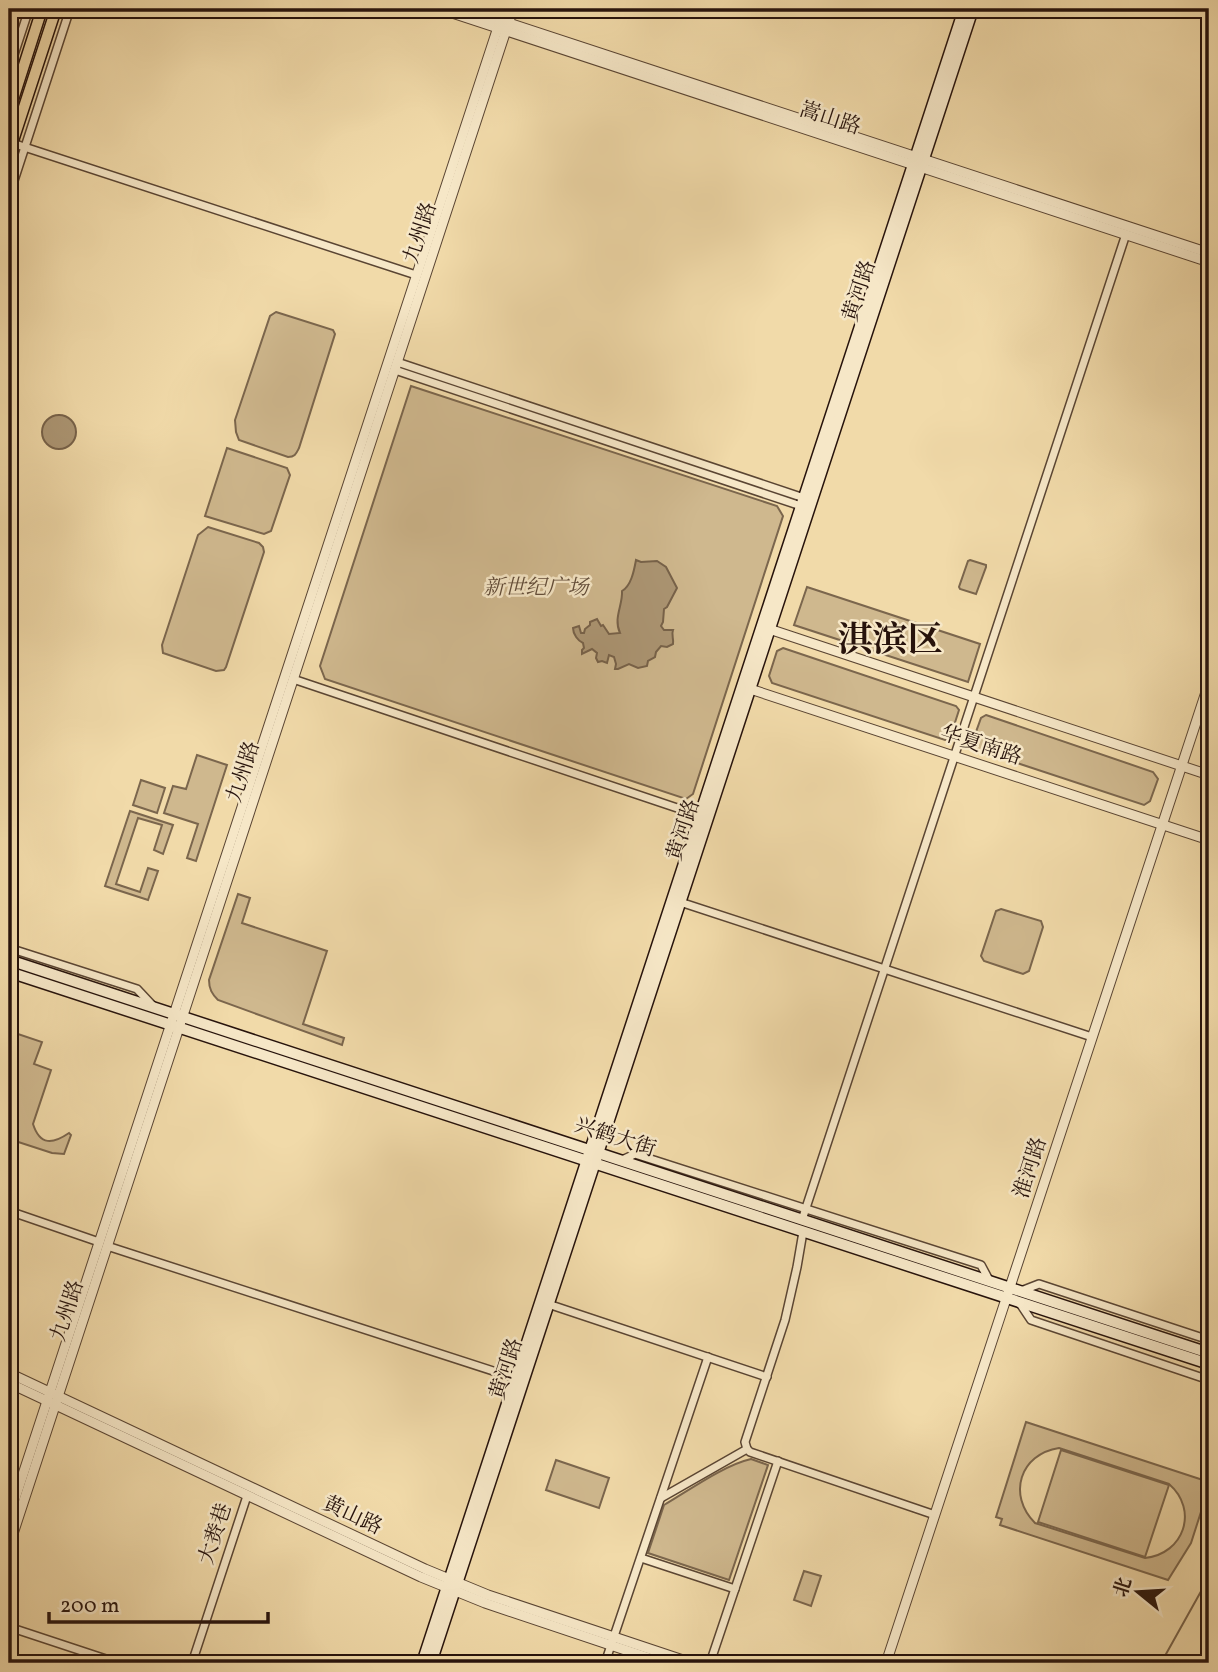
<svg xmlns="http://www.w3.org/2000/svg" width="1218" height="1672" viewBox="0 0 1218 1672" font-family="Vollkorn,'Noto Serif SC',serif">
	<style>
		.green { fill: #cfb88e; stroke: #7b664d; stroke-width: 2; fill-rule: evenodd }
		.water { fill: #ac9674; stroke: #77624a; stroke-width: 2 }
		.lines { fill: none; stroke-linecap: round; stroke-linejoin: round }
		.stream { stroke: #77624a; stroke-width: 2 }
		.minor-casing { stroke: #5a4533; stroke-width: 10 }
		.tertiary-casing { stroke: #5a4533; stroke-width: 11 }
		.secondary-casing { stroke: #27130c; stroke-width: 13 }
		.primary-casing { stroke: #27130c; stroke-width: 13 }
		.minor { stroke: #f6e7c7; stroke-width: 7 }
		.tertiary { stroke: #f6e7c7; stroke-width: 9 }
		.secondary { stroke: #f6e7c7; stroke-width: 10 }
		.primary { stroke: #f1daa9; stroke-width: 10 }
		.labels { text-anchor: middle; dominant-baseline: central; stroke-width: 5; stroke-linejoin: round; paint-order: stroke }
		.street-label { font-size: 21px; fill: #27130c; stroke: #f6e7c7 }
		.park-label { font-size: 21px; font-style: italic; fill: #624d3a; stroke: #f6e7c7 }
		.town-label { font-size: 35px; font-weight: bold; fill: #27130c; stroke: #f6e7c7 }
	</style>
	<rect width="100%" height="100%" fill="#f1daa9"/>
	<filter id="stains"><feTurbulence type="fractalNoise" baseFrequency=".00286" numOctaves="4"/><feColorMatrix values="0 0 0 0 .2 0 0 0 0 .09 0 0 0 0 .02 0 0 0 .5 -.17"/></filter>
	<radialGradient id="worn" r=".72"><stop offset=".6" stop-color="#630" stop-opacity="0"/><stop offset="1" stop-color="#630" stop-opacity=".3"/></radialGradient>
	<g class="green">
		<path d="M276 312 333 330 335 334 299 448C296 454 295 457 288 457L239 440 236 432 235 420 270 316Z"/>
		<polygon points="411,386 777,506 783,516 693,794 686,799 325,679 320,666"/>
		<polygon points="227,448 287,468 290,475 271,531 264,534 205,516"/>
		<polygon points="208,527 259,543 263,547 264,552 226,667 224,670 216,671 163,653 162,645 198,535"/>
		<polygon points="970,560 986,565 986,567 976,594 960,589 959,587 968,561"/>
		<polygon points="807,587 980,644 968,682 794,625"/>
		<polygon points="783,648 956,706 959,710 950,738 945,740 772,683 769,676 777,651"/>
		<polygon points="986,715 1153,772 1158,779 1150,801 1144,805 975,749 972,743 981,718"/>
		<polygon points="197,755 227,765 196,861 187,858 198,824 164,813 173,786 186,789"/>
		<polygon points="141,780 165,788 157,813 133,805"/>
		<polygon points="130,811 173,825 163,854 154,850 162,825 138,818 116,884 140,892 148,868 158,871 148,900 105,886"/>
		<path d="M238 894 250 898 242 923 327 951 303 1024 344 1038 342 1045 218 1000C212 994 209 989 209 980Z"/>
		<polygon points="1001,909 1041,921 1043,927 1029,971 1023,974 984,961 981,956 996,911"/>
		<path d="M9 1031 42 1042 34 1064 51 1070 33 1124C40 1146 53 1144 69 1133L71 1135 64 1154 52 1153 9 1139Z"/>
		<path d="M1026 1422 1209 1482V1487L1191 1543 1168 1580 1000 1525 1002 1519 996 1517ZM1059 1448 1169 1484C1199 1510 1184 1554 1145 1558L1035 1523C1007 1495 1020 1454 1059 1448Z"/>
		<polygon points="1061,1450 1169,1485 1145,1557 1038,1522"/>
		<path d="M751 1459 768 1465 729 1580 648 1553 664 1505C688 1491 724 1465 751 1459Z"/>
		<polygon points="556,1460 609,1478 599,1508 546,1490"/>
		<polygon points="804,1571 821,1576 811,1606 794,1600"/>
	</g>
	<g class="water">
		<circle cx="59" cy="432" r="17"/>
		<path d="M636 560 641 562 657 561 666 567 677 588 667 607 664 609 663 622 661 626 664 630H673C671 635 674 639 673 644L667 647 661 646 656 652 655 657 648 661 647 666 638 668 629 664 618 669H615L616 664 614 657 609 655 607 663 602 661 598 662 596 658 597 653 592 649 582 654V650L584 648 583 643C578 641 573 634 573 628L579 626 581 633H584L585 629 590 625V622L597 619 601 626 603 625 609 634 620 633C613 618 623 605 622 591 631 586 634 571 636 560Z"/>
	</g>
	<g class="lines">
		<polyline class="stream" points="1161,1663 1209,1577"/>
		<g class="minor-casing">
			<g id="minor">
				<polyline points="9,70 29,9"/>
				<polyline points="9,142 416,275"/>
				<polyline points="9,196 70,9"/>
				<polyline points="397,362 804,498"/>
				<polyline points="395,370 801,506"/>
				<polyline points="293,679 704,817"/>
				<polyline points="680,902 1092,1037"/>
				<polyline points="9,948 137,989 153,1006"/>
				<polyline points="622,1160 635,1154 981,1265 989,1280"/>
				<polyline points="9,1211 99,1242"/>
				<polyline points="802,1220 1126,234"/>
				<polyline points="803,1232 797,1267 785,1320 745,1442 747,1449 750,1452 935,1515"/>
				<polyline points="107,1246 515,1378"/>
				<polyline points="1021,1291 1039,1284 1209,1340"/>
				<polyline points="1019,1302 1031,1320 1209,1380"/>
				<polyline points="548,1304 767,1377"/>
				<polyline points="661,1498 747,1449"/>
				<polyline points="641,1558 735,1589"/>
				<polyline points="9,1627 118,1663"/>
				<polyline points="192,1663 247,1496"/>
				<polyline points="605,1663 708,1357"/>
				<polyline points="710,1663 778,1461"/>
			</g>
		</g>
		<g class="tertiary-casing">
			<g id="tertiary">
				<polyline points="440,9 1209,262"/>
				<polyline points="466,9 1209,253"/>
				<polyline points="766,628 1209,775"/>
				<polyline points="744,687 1209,840"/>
				<polyline points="9,1373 425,1569 488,1595 692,1663"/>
				<polyline points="9,1383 421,1577 485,1603 664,1663"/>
				<polyline points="9,1517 504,9"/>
				<polyline points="9,1546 513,9"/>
				<polyline points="886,1663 1209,683"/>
			</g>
		</g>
		<g class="secondary-casing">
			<g id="secondary">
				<polyline points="9,960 1209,1353"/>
				<polyline points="9,972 1209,1364"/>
				<polyline points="422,1663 964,9"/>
				<polyline points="431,1663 973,9"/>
			</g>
		</g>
		<g class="primary-casing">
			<g id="primary">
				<polyline points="9,112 42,9"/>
				<polyline points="9,153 56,9"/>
			</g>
		</g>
		<use href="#minor" class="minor"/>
		<use href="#tertiary" class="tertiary"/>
		<use href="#secondary" class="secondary"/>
		<use href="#primary" class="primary"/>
	</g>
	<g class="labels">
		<g class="street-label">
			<text transform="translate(830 119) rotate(18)">嵩山路</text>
			<text transform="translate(421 233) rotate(-72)">九州路</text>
			<text transform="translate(860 291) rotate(-72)">黄河路</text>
			<text transform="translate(981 746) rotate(18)">华夏南路</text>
			<text transform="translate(244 772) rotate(-72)">九州路</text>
			<text transform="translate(684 830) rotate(-72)">黄河路</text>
			<text transform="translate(615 1138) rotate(18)">兴鹤大街</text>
			<text transform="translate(1031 1168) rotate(-72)">淮河路</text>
			<text transform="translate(68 1311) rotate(-72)">九州路</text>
			<text transform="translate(507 1369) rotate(-72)">黄河路</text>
			<text transform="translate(352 1516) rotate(25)">黄山路</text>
			<text transform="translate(216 1534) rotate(-72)">大赉巷</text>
		</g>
		<g class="park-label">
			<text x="536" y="588">新世纪广场</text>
		</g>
		<g class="town-label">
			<text x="890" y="642">淇滨区</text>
		</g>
	</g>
	<rect width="1218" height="1672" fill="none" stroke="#f1daa9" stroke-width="35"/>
	<rect x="10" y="10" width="1197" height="1651" fill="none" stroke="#27130c" stroke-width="3.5"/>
	<rect x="18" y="18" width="1183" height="1637" fill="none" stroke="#27130c" stroke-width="2"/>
	<g transform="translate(1138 1592) rotate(288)" stroke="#f6e7c7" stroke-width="5" paint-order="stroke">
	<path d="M0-5L12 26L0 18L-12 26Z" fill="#27130c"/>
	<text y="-10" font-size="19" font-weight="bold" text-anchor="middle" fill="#27130c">北</text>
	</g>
	<path d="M49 1612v10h219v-10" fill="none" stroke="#27130c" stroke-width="3.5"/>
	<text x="60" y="1612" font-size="21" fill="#27130c" stroke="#f6e7c7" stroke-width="5" paint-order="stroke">200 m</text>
	<rect width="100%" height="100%" filter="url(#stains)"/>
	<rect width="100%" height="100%" fill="url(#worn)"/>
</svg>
